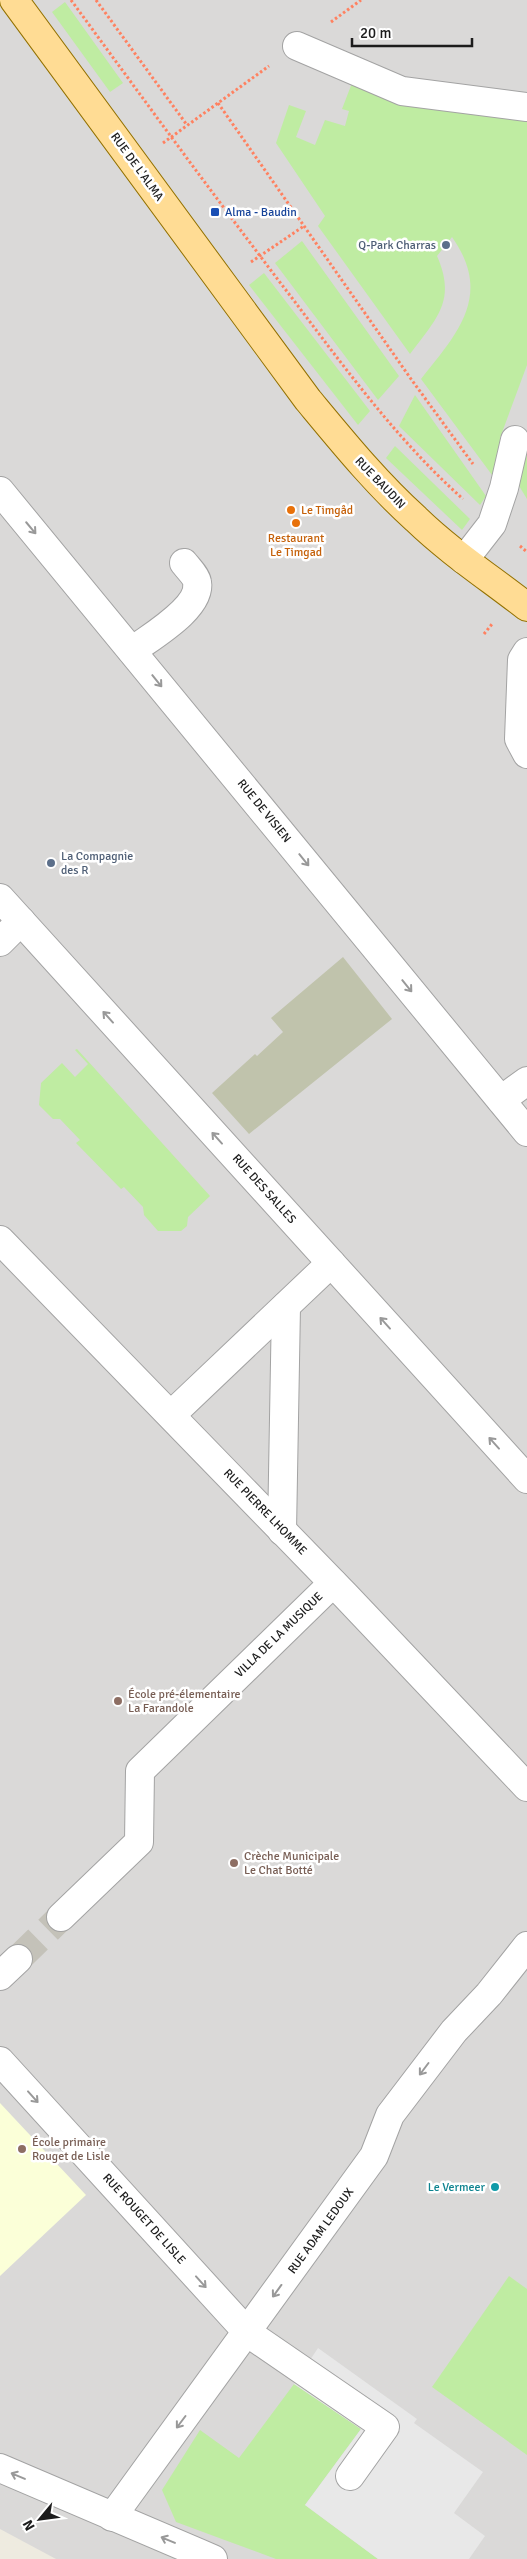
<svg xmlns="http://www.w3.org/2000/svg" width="527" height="2559" viewBox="0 0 527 2559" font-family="Signika,sans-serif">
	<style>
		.residential { fill: #dad9d8 }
		.education { fill: #fbffd8 }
		.construction { fill: #c0c3ac }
		.grass { fill: #bfeca2 }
		.parking { fill: #e8e8e8 }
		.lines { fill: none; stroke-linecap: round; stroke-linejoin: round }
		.minor-tunnel { stroke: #c4c2b9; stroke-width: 28; stroke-dasharray: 28 14; stroke-linecap: butt }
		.minor-casing { stroke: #a3a3a3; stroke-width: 30 }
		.major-casing { stroke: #937100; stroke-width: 30 }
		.path { stroke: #ff8160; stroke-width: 3; stroke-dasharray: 2.5 2.5; stroke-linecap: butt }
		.minor { stroke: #fff; stroke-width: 28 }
		.major { stroke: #ffdc94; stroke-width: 28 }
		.oneway { stroke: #999 }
		.transit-dot { fill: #1a4fb4; stroke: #fff; stroke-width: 2 }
		.service-dot { fill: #5c6f8a; stroke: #fff; stroke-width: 2 }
		.food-dot { fill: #e8710a; stroke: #fff; stroke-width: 2 }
		.education-dot { fill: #8d6e63; stroke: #fff; stroke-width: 2 }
		.culture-dot { fill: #0f9aa8; stroke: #fff; stroke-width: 2 }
		.labels { text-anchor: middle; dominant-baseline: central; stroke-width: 5; stroke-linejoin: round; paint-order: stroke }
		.street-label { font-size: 12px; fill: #1c1c1c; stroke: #fff }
		.transit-label { font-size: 12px; fill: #164399; stroke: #fff; text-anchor: start }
		.service-label { font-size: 12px; fill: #4e5e75; stroke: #fff; text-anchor: end }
		.food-label { font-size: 12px; fill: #c56008; stroke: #fff; text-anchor: start }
		.education-label { font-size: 12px; fill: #785e54; stroke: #fff; text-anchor: start }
		.culture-label { font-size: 12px; fill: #0d838f; stroke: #fff; text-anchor: end }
	</style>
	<rect width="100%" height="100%" fill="#eeebe0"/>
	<polygon class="residential" points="0,0 527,0 527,2559 56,2559 0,2529"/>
	<polygon class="education" points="0,2103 86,2195 0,2276"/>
	<polygon class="construction" points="343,957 392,1019 249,1134 212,1093 255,1054 257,1056 283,1032 271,1018"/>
	<g class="grass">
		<polygon points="65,2 123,83 110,92 52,12"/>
		<path d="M352 83 527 115V365L500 438 503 446 495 479 421 379C458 333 493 295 452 237L437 256C457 301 436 319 410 354L318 226 325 216 276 143 289 105 306 111 296 137 315 145 325 120 345 126 349 111 342 109Z"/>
		<polygon points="302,241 399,376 378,400 275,263"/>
		<polygon points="264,273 370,411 358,425 249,285"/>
		<polygon points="415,395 486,496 480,505 399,426"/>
		<polygon points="395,446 470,519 462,530 386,458"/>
		<polygon points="524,449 527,450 527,499 513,476"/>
		<polygon points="77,1049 210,1196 188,1217 187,1226 181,1231 158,1231 144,1215 143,1207 124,1187 121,1189 76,1143 80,1140 60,1119 53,1119 39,1105 41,1083 62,1063 75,1077 88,1064 75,1050"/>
		<polygon points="509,2276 527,2289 527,2455 432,2387"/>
		<polygon points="294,2384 361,2429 305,2505 378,2559 276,2559 176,2522 162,2490 200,2430 239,2458"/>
	</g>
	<polygon class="parking" points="318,2348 417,2419 414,2423 483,2472 454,2513 485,2536 469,2559 378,2559 305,2505 361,2429 294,2384"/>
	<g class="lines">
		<polyline class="minor-tunnel" points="18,1959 61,1917"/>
		<g class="minor-casing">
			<g id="minor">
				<polyline points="297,46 402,91 527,107"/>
				<polyline points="0,491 527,1132"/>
				<polyline points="464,560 492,524 504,488 515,440"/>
				<path d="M132 651C150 637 202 608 197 582 196 576 188 568 184 563"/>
				<polyline points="527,652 522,660 519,739 527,754"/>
				<polyline points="0,898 527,1479"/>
				<polyline points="0,942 21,921"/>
				<polyline points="501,1100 527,1081"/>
				<polyline points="0,1240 345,1595 527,1787"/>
				<polyline points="171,1415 331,1263"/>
				<polyline points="282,1531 286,1306"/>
				<polyline points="61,1917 139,1842 140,1771 333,1583"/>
				<polyline points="0,1976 18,1959"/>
				<polyline points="0,2061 248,2333 385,2427 350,2476"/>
				<polyline points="0,2468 213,2559"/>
				<polyline points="112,2517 374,2156 390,2115 454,2031 489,1994 527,1946"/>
			</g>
		</g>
		<g class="major-casing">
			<path id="major" d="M14 0 308 400C342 441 376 483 416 519 450 552 490 578 527 607"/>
		</g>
		<g class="path">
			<path d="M71 0C144 100 217 200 292 298 345 368 397 440 463 499"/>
			<polyline points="96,0 187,125"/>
			<polyline points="331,22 361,0"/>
			<polyline points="218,103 411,379 473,464"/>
			<polyline points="163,143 269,66"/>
			<polyline points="251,262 304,226"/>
			<polyline points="520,546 527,552"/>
			<polyline points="484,634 492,624"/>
		</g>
		<use href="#minor" class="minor"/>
		<use href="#major" class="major"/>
	</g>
	<defs><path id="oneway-shaft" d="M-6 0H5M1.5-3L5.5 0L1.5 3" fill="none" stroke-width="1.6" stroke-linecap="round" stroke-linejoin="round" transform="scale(1.25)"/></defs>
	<g class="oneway">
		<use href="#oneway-shaft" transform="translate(31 528) rotate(50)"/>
		<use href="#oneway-shaft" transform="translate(157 681) rotate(51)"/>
		<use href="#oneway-shaft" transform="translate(304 860) rotate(51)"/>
		<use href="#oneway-shaft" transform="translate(407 986) rotate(51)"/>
		<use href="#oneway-shaft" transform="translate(108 1017) rotate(-132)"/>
		<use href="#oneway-shaft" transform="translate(217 1138) rotate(-132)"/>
		<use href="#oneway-shaft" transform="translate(385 1323) rotate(-132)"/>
		<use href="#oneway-shaft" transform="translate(494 1443) rotate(-132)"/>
		<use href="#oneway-shaft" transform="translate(424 2069) rotate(127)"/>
		<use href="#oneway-shaft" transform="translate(33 2097) rotate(48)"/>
		<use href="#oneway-shaft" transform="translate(201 2282) rotate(48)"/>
		<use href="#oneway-shaft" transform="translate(277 2291) rotate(126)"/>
		<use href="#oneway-shaft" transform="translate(181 2422) rotate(127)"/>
		<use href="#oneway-shaft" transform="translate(18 2476) rotate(-157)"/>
		<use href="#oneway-shaft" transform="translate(168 2540) rotate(-157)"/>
	</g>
	<rect class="transit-dot" x="210" y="207" width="10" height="10" rx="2.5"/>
	<g class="service-dot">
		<circle cx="446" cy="245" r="5"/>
		<circle cx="51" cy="863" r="5"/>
	</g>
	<g class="food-dot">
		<circle cx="291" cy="510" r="5"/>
		<circle cx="296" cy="523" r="5"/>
	</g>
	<g class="education-dot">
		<circle cx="118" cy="1701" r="5"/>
		<circle cx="234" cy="1863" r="5"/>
		<circle cx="22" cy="2149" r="5"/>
	</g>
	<circle class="culture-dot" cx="495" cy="2187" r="5"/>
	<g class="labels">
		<g class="street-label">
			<text transform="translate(137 167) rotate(54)">RUE DE L'ALMA</text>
			<text transform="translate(380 483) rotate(46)">RUE BAUDIN</text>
			<text transform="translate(264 811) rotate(51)">RUE DE VISIEN</text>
			<text transform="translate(264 1189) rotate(48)">RUE DES SALLES</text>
			<text transform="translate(265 1512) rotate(46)">RUE PIERRE LHOMME</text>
			<text transform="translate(279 1635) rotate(-44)">VILLA DE LA MUSIQUE</text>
			<text transform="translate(144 2219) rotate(48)">RUE ROUGET DE LISLE</text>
			<text transform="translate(321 2231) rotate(-54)">RUE ADAM LEDOUX</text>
		</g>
		<g class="transit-label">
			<text x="225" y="212">Alma - Baudin</text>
		</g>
		<g class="service-label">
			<text x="436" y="245">Q-Park Charras</text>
			<text x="61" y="856" text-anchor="start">La Compagnie<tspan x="61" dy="14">des R</tspan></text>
		</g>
		<g class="food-label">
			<text x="301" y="510">Le Timgåd</text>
			<text x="296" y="538" text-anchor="middle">Restaurant<tspan x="296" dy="14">Le Timgad</tspan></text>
		</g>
		<g class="education-label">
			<text x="128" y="1694">École pré-élementaire<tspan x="128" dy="14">La Farandole</tspan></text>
			<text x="244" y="1856">Crèche Municipale<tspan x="244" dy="14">Le Chat Botté</tspan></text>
			<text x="32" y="2142">École primaire<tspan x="32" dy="14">Rouget de Lisle</tspan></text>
		</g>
		<g class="culture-label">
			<text x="485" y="2187">Le Vermeer</text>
		</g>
	</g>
	<g transform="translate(40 2519) rotate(241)" stroke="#ffffff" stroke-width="4" paint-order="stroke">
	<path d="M0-4L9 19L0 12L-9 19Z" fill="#1c1c1c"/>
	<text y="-8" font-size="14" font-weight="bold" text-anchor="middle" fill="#1c1c1c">N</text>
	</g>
	<path d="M352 38v8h120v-8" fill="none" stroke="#1c1c1c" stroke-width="2.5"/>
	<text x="360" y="38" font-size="15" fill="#1c1c1c" stroke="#ffffff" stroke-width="4" paint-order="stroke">20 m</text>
</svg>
